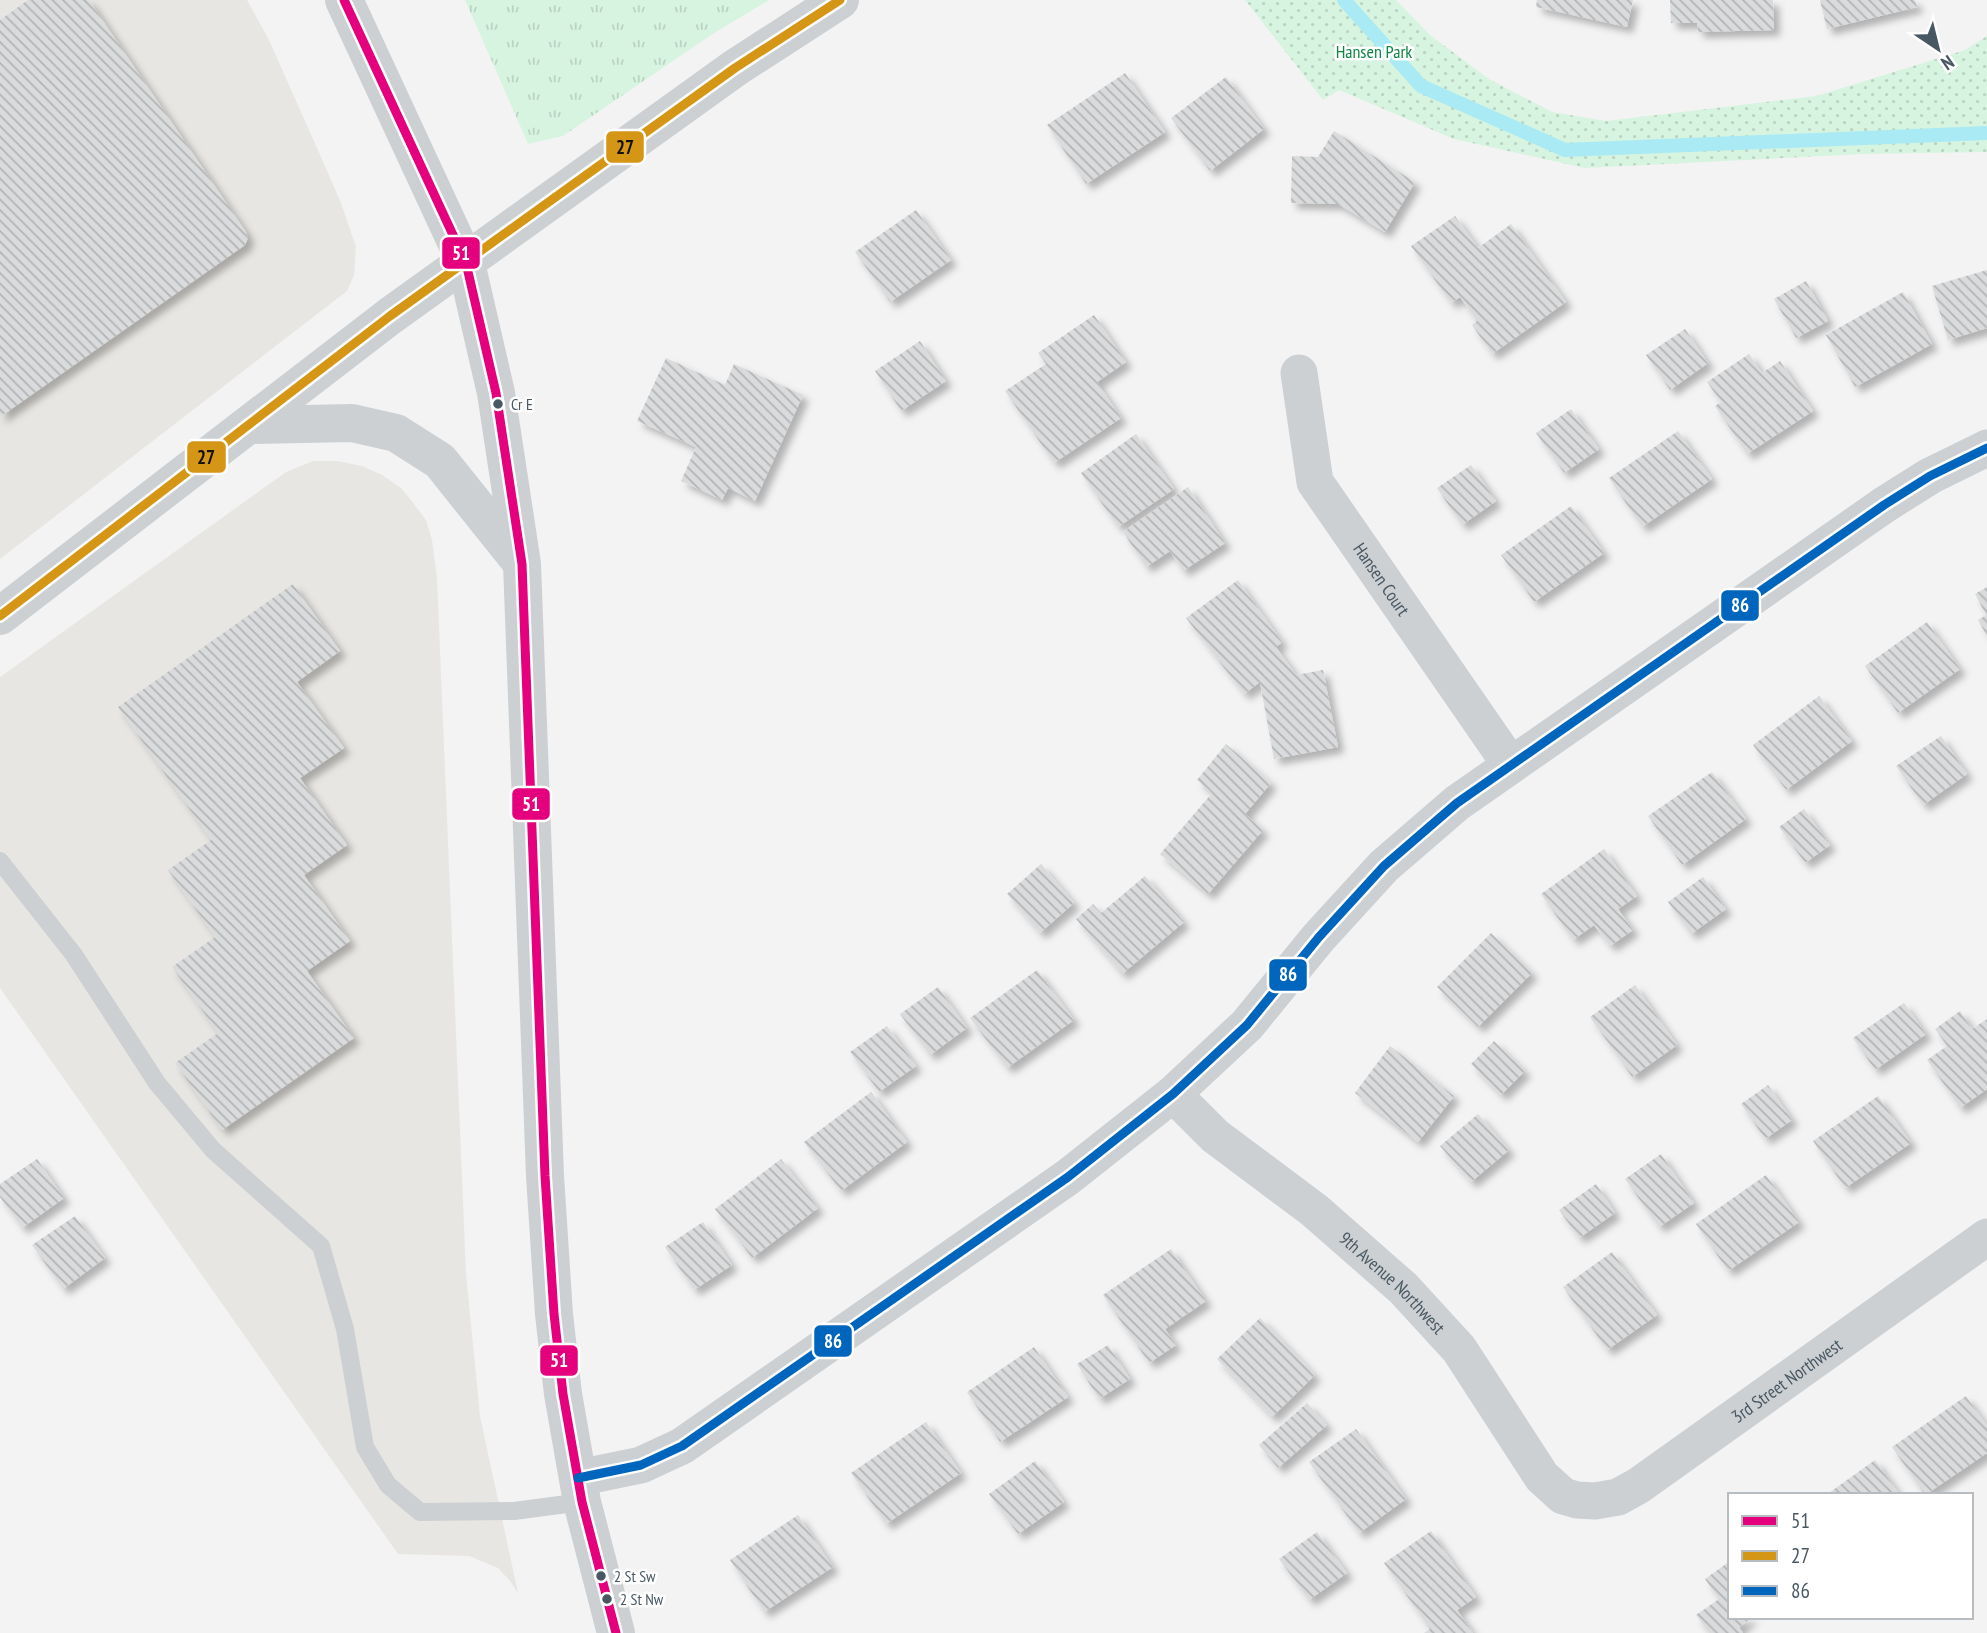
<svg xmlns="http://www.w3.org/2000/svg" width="1987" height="1633" viewBox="0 0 1987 1633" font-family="'PT Sans Narrow',sans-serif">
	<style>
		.commercial { fill: #e8e6e2 }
		.grass { fill: url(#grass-tufts) }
		.park { fill: url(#park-dots) }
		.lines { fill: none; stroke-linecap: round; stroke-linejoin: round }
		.stream { stroke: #a9eaf4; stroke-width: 14 }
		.building { fill: url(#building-back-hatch); filter: url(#shadow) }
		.service { stroke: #cdd0d3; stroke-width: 18 }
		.minor { stroke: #cdd0d3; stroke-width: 37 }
		.tertiary { stroke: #cdd0d3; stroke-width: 38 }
		.bus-1-casing { stroke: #fff; stroke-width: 14 }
		.bus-2-casing { stroke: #fff; stroke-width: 14 }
		.bus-3-casing { stroke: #fff; stroke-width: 14 }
		.bus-1 { stroke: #e5007d; stroke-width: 9 }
		.bus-2 { stroke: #d49614; stroke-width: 9 }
		.bus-3 { stroke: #0065bd; stroke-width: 9 }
		.bus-dot { fill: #485862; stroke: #fff; stroke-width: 2.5 }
		.labels { text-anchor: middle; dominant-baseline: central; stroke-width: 5; stroke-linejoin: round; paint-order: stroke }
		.bus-label { font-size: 16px; fill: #485862; stroke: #fff; text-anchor: start }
		.park-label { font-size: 18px; fill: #0f8742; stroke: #fff }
		.street-label { font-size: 18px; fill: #485862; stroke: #fff }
		.line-badge { stroke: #fff; stroke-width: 2.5 }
		.badge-label { font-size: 19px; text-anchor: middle; font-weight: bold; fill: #fff }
		.pale-badge-label { font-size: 19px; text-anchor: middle; font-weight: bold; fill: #111 }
	</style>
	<defs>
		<pattern id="grass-tufts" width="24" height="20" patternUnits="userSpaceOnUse" patternTransform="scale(1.75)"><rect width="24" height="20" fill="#d7f4e0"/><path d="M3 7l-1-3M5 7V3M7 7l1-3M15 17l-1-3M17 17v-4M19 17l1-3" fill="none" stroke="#bad3c3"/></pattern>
		<pattern id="park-dots" width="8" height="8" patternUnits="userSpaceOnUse" patternTransform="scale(1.75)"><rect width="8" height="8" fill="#d7f4e0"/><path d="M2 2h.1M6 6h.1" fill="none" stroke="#bad3c3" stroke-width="1.8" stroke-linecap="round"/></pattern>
		<pattern id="building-back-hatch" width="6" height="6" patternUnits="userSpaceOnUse" patternTransform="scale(1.75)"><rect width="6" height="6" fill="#dadbdc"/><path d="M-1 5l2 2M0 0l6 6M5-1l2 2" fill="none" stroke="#b3b4b6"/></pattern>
		<filter id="shadow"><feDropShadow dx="6" dy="6" stdDeviation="3.5" flood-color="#0004"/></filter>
	</defs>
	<rect width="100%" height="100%" fill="#f4f3f3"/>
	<g class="commercial">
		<polygon points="0,0 247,0 269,40 321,157 341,203 356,247 354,275 347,291 0,559"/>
		<polygon points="313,461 337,461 362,466 382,475 401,488 411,500 426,520 432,540 437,578 466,1273 480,1416 518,1593 510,1581 498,1568 469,1556 398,1554 0,988 0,677 286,472"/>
	</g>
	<polygon class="grass" points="465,0 769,0 711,35 563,136 528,144"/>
	<polygon class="park" points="1245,0 1396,0 1430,35 1489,79 1552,112 1606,121 1816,96 1965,50 1987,36 1987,152 1863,154 1585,168 1454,139 1339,90 1323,100"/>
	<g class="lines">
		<polyline class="stream" points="1344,0 1421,86 1565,150 1987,133"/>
	</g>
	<g class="building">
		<polygon points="28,0 89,0 246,232 248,238 245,245 0,417 0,20"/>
		<polygon points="1537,0 1633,0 1627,27 1536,7"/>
		<polygon points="1670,0 1773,0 1774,30 1698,32 1697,23 1671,23"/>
		<polygon points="1820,0 1915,0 1917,7 1827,29"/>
		<polygon points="1125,73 1165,132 1086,184 1047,125"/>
		<polygon points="1226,77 1264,129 1210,171 1171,118"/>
		<polygon points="1334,131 1415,182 1385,232 1338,204 1291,203 1292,156 1318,157"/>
		<polygon points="916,210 951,260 890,302 855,252"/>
		<polygon points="1455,216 1478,248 1511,224 1566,302 1492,354 1472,325 1477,321 1460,297 1451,303 1411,246"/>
		<polygon points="1987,270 1987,328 1948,340 1932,286"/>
		<polygon points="1806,281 1828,321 1796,338 1774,299"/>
		<polygon points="1903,292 1932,344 1855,387 1826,335"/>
		<polygon points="1094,315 1126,362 1097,382 1121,418 1054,463 1005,391 1046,364 1038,353"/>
		<polygon points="1685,329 1708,363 1670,390 1646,355"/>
		<polygon points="920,341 946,381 901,411 875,371"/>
		<polygon points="1749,354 1762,373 1780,361 1813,411 1747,454 1715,406 1721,402 1707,382"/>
		<polygon points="666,358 725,385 734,364 803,395 755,501 728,488 722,500 681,481 696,447 637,421"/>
		<polygon points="1571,409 1599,449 1564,473 1536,433"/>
		<polygon points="1678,431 1712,479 1642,527 1609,478"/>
		<polygon points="1136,434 1174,489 1118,527 1081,473"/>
		<polygon points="1471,465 1496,501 1462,525 1437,488"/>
		<polygon points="1188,487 1225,543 1183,571 1170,551 1146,567 1123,532"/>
		<polygon points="1571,506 1604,553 1534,602 1501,555"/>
		<polygon points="1238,580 1282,642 1276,647 1296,675 1323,670 1338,747 1274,759 1260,682 1244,694 1186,618"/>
		<polygon points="293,584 340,651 297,682 344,748 300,778 347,845 304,875 350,941 307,971 354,1038 222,1130 175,1063 218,1033 172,967 215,937 168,870 211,840 118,707"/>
		<polygon points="1987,587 1987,636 1978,620 1986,615 1975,594"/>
		<polygon points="1927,622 1960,669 1898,713 1865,666"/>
		<polygon points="1819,696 1852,741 1786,790 1753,745"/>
		<polygon points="1941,736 1967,774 1923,805 1896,766"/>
		<polygon points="1226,744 1271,783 1245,814 1263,830 1208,894 1160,854 1212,793 1197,780"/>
		<polygon points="1712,772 1746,819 1682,865 1648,816"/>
		<polygon points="1804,809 1830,845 1805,863 1779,827"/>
		<polygon points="1604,849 1637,896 1618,909 1633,930 1610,946 1594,925 1573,940 1541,894"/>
		<polygon points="1041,864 1074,903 1040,933 1007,894"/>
		<polygon points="1145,876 1184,922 1122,974 1076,919 1093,904 1101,913"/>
		<polygon points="1703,877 1726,909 1691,934 1668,902"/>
		<polygon points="1491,933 1532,973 1478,1027 1437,987"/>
		<polygon points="1037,970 1074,1020 1007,1068 970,1018"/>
		<polygon points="1635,985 1677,1045 1632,1077 1590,1017"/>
		<polygon points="938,987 967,1028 930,1055 900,1014"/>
		<polygon points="1904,1003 1926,1034 1875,1070 1853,1038"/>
		<polygon points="1960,1011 1972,1029 1987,1019 1987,1089 1960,1108 1927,1060 1947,1046 1935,1029"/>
		<polygon points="887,1026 916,1066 879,1092 850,1052"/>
		<polygon points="1494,1041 1525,1071 1501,1095 1471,1064"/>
		<polygon points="1390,1046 1454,1096 1418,1142 1355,1093"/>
		<polygon points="1768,1085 1792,1120 1765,1139 1741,1104"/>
		<polygon points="871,1092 907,1142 841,1191 804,1142"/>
		<polygon points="1878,1096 1911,1143 1845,1188 1813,1141"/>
		<polygon points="1478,1114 1509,1150 1471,1182 1440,1146"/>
		<polygon points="1661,1154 1694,1203 1659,1227 1625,1179"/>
		<polygon points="37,1159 64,1198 22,1228 0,1197 0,1184"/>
		<polygon points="781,1159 818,1208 752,1258 715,1209"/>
		<polygon points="1766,1175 1799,1222 1728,1271 1696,1224"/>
		<polygon points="1596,1184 1615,1213 1579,1238 1559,1210"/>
		<polygon points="75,1216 105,1258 63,1289 32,1245"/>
		<polygon points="703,1222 732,1265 694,1290 665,1247"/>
		<polygon points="1171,1249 1206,1301 1165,1329 1176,1345 1149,1363 1103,1295"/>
		<polygon points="1612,1252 1657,1315 1607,1350 1563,1287"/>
		<polygon points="1260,1318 1315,1375 1272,1417 1217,1359"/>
		<polygon points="1108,1345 1130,1379 1099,1399 1077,1364"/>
		<polygon points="1034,1347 1068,1397 1000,1442 967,1392"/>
		<polygon points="1966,1396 1987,1426 1987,1453 1925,1495 1892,1447"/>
		<polygon points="1307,1403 1327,1425 1278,1468 1259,1445"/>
		<polygon points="926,1422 961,1473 886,1524 851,1473"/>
		<polygon points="1356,1429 1406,1499 1359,1533 1309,1462"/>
		<polygon points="1875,1460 1900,1495 1826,1495"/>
		<polygon points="1035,1461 1064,1502 1018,1534 989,1494"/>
		<polygon points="798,1515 833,1567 764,1612 730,1560"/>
		<polygon points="1431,1531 1476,1597 1457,1610 1473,1633 1424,1633 1430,1629 1384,1563"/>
		<polygon points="1317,1532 1347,1573 1309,1600 1279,1559"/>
		<polygon points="1730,1561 1730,1617 1753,1617 1739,1627 1743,1633 1709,1633 1696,1615 1719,1599 1705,1579"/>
	</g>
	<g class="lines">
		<polyline class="service" points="0,861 74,955 157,1083 213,1150 321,1246 345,1329 365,1447 388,1485 420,1512 514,1511 582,1502"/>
		<g class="minor">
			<path id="s1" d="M1299 373 1315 482 1510 764"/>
			<path id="s2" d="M1173 1094 1215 1136 1314 1210 1403 1288 1459 1349 1542 1477 1552 1486 1563 1496 1577 1500 1595 1501 1618 1497 1638 1486 1987 1237"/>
			<polyline points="578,1478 641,1465 682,1446 1068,1177 1173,1094 1247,1025 1319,937 1384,866 1457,803 1884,505 1930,476 1987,448"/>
		</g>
		<g class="tertiary">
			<polyline points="344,0 466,263 496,393 522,564 545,1176 554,1314 563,1394 582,1502 616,1633"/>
			<polyline points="251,425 352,423 396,433 440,461 520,561"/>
			<polyline points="0,616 390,316 735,68 840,0"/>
		</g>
		<g class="bus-1-casing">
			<polyline id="bus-1" points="344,0 466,263 496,393 522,564 545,1176 554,1314 563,1394 582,1502 616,1633"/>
		</g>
		<g class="bus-2-casing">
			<polyline id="bus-2" points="0,616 390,316 735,68 840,0"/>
		</g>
		<g class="bus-3-casing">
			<polyline id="bus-3" points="578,1478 641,1465 682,1446 1068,1177 1173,1094 1247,1025 1319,937 1384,866 1457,803 1884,505 1930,476 1987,448"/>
		</g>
		<use href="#bus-1" class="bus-1"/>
		<use href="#bus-2" class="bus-2"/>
		<use href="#bus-3" class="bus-3"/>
	</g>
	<g class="bus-dot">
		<circle cx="498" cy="404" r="6"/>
		<circle cx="601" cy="1576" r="6"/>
		<circle cx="607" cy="1599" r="6"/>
	</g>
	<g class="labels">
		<g class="bus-label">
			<text x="511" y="404">Cr E</text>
			<text x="614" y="1576">2 St Sw</text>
			<text x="620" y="1599">2 St Nw</text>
		</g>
		<g class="park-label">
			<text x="1374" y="51">Hansen Park</text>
		</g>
		<g class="street-label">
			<text stroke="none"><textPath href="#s1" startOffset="228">Hansen Court</textPath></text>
			<text stroke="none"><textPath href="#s2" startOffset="290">9th Avenue Northwest</textPath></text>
			<text stroke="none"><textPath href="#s2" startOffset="826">3rd Street Northwest</textPath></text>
		</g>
	</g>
	<g class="line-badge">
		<rect x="605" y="130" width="40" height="34" rx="7" fill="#d49614"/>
		<rect x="441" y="236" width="40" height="34" rx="7" fill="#e5007d"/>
		<rect x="186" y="440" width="41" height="34" rx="7" fill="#d49614"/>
		<rect x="1720" y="589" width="40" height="33" rx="7" fill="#0065bd"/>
		<rect x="511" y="787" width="40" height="34" rx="7" fill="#e5007d"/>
		<rect x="1268" y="958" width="40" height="34" rx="7" fill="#0065bd"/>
		<rect x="813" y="1324" width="40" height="34" rx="7" fill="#0065bd"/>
		<rect x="539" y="1344" width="40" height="33" rx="7" fill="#e5007d"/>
	</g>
	<g class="badge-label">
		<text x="461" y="260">51</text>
		<text x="1740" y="612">86</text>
		<text x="531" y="811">51</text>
		<text x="1288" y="981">86</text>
		<text x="833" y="1348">86</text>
		<text x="559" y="1367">51</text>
	</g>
	<g class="pale-badge-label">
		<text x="625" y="154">27</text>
		<text x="206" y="464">27</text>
	</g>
	<rect x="1728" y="1493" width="245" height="126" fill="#ffffff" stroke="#b6bcc0" stroke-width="2"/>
	<rect x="1742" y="1516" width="35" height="10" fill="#e5007d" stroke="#b6bcc0" stroke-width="2"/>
	<text x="1791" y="1528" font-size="21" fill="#485862">51</text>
	<rect x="1742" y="1551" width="35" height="10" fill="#d49614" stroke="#b6bcc0" stroke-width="2"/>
	<text x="1791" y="1563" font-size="21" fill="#485862">27</text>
	<rect x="1742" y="1586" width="35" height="10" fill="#0065bd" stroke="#b6bcc0" stroke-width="2"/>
	<text x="1791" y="1598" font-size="21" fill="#485862">86</text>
	<g transform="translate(1938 49) rotate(145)" stroke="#ffffff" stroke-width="5" paint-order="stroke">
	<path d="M0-5L12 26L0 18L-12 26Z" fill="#485862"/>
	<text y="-10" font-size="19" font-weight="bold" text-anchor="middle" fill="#485862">N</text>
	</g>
</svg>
